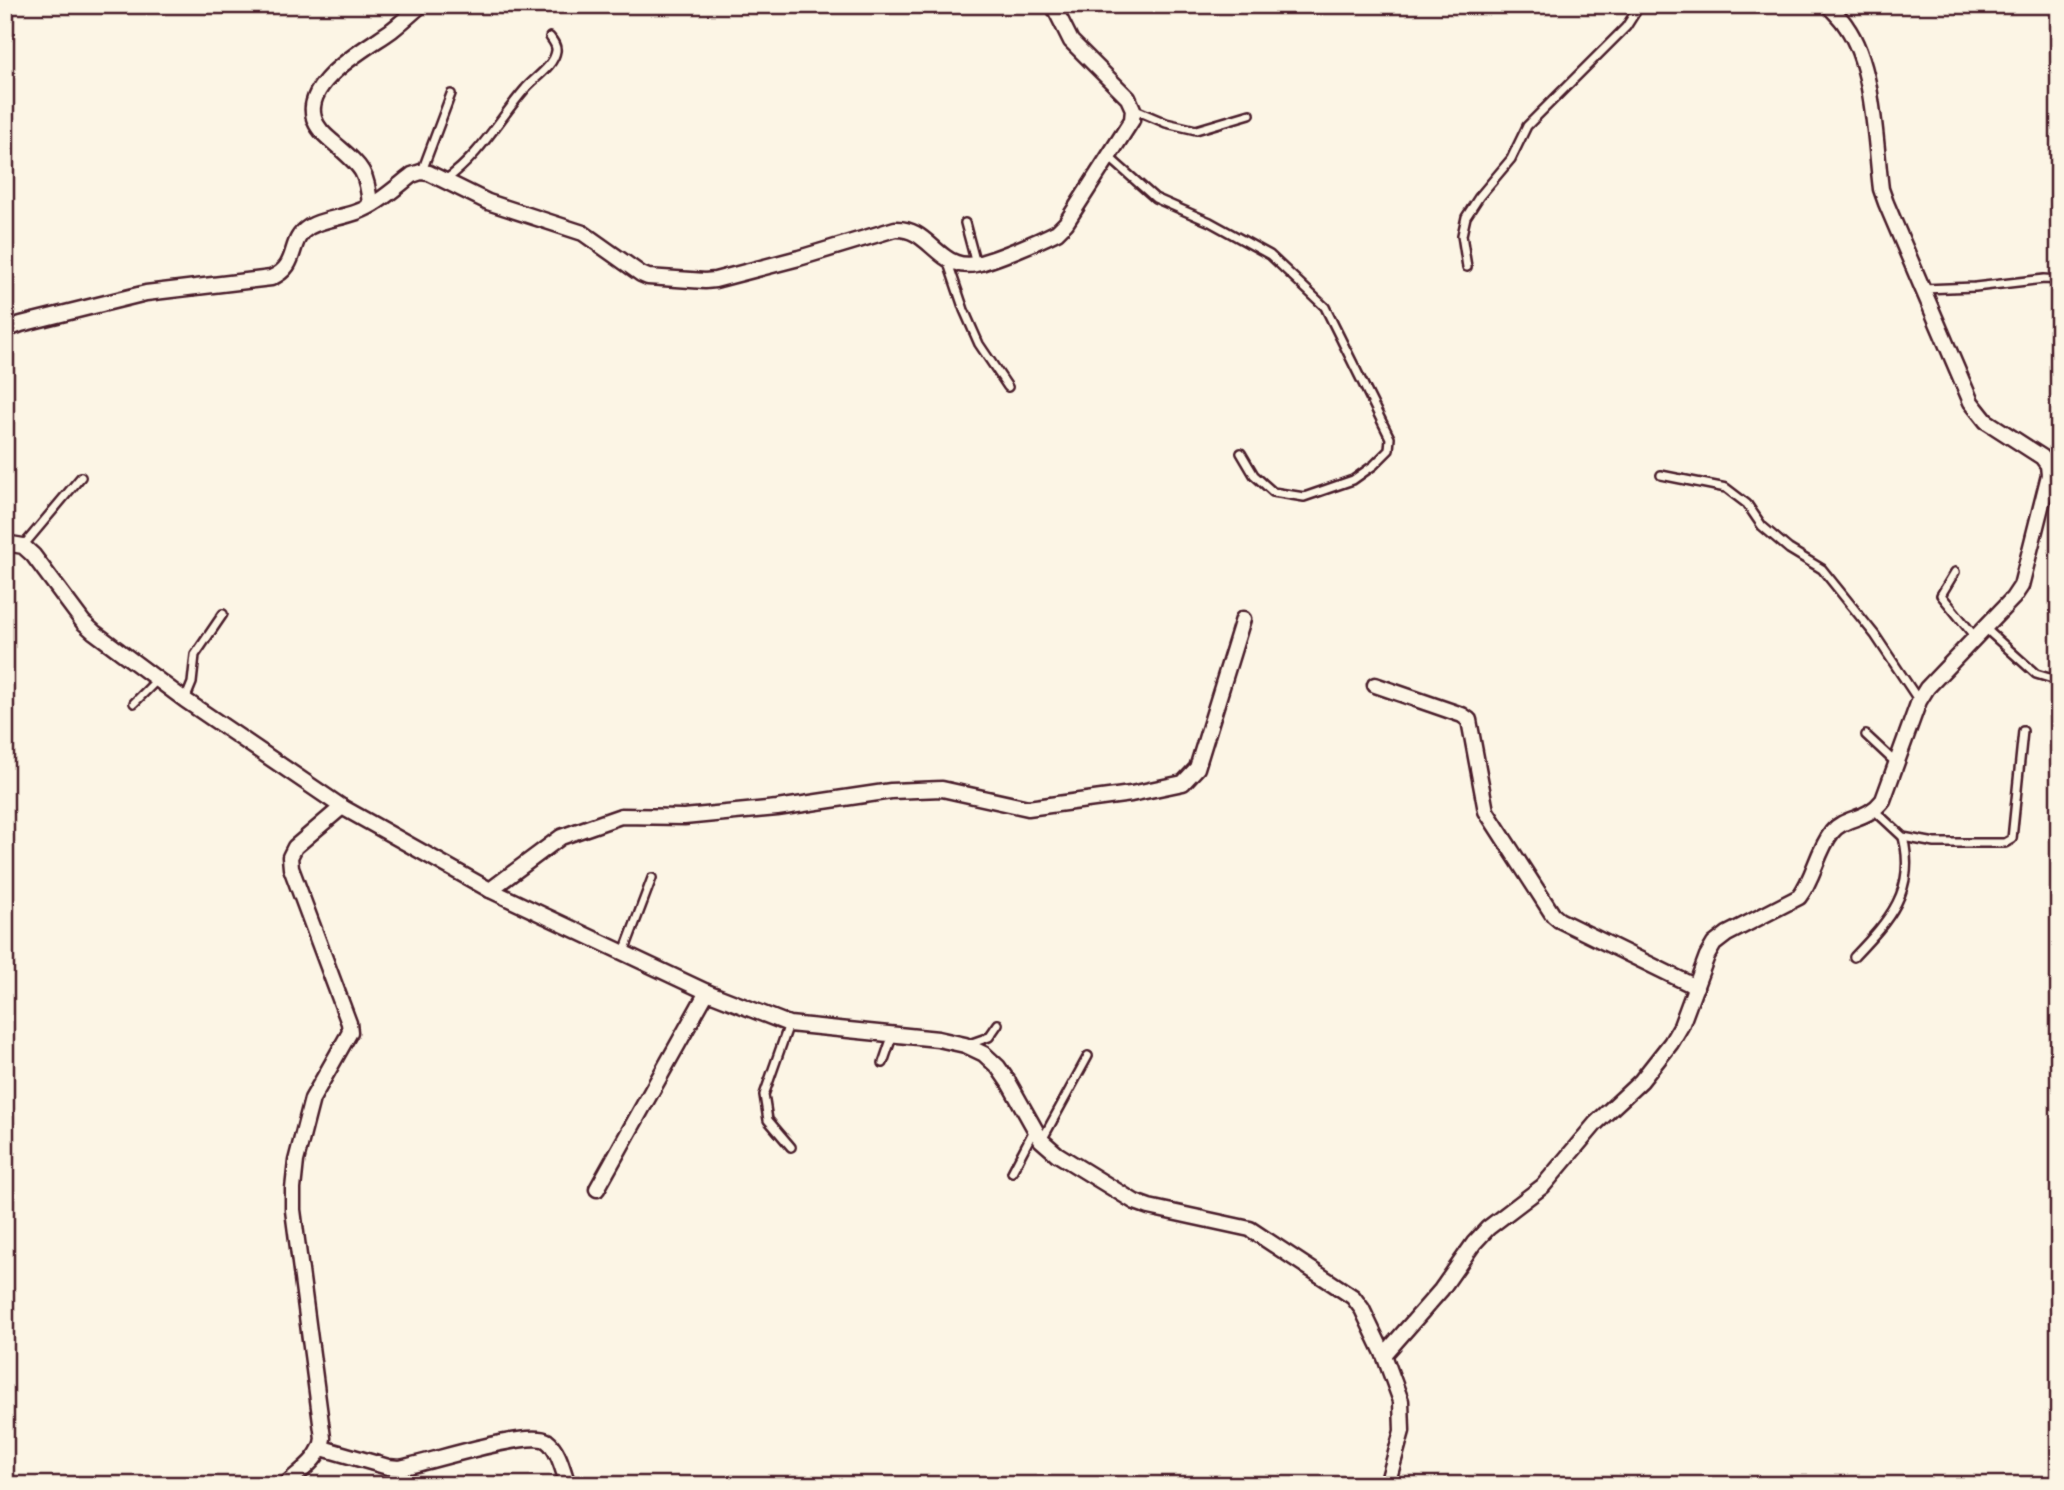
<svg xmlns="http://www.w3.org/2000/svg" width="2064" height="1490" viewBox="0 0 2064 1490" font-family="Sriracha,sans-serif">
	<style>
		.lines { fill: none; stroke-linecap: round; stroke-linejoin: round }
		.service-casing { stroke: #4a1f2b; stroke-width: 12 }
		.minor-casing { stroke: #4a1f2b; stroke-width: 19 }
		.service { stroke: #fcf5e5; stroke-width: 7 }
		.minor { stroke: #fcf5e5; stroke-width: 14 }
	</style>
	<rect width="100%" height="100%" fill="#fcf5e5"/>
	<filter id="ink" filterUnits="userSpaceOnUse"><feTurbulence type="fractalNoise" baseFrequency=".0143" numOctaves="2"/><feDisplacementMap in="SourceGraphic" scale="14" xChannelSelector="R" yChannelSelector="G"/><feConvolveMatrix kernelMatrix="1 2 1 2 8 2 1 2 1" color-interpolation-filters="sRGB"/></filter>
	<g filter="url(#ink)">
		<g class="lines">
			<g class="service-casing">
				<g id="service">
					<polyline points="1133,109 1166,123 1196,130 1250,114"/>
					<polyline points="1109,157 1155,198 1210,222 1270,255 1325,307 1390,438 1389,450 1374,465 1353,480 1304,497 1273,492 1254,475 1241,453"/>
					<polyline points="422,171 451,94"/>
					<path d="M445 180C479 157 499 119 525 89 534 78 554 66 556 51 557 46 553 41 550 37"/>
					<polyline points="965,223 976,264"/>
					<polyline points="947,260 964,310 979,344 1008,387"/>
					<polyline points="1467,267 1462,235 1466,217 1479,197 1511,159 1527,126 1626,27 1640,5"/>
					<polyline points="1923,289 1975,287 2044,279 2059,280"/>
					<polyline points="1661,475 1726,488 1747,504 1762,526 1789,549 1822,569 1875,635 1919,701"/>
					<polyline points="23,546 81,477"/>
					<polyline points="1955,572 1941,595 1975,637"/>
					<polyline points="1985,628 2036,674 2056,680"/>
					<polyline points="185,700 192,683 195,655 223,614"/>
					<polyline points="134,703 157,680"/>
					<polyline points="1866,735 1896,763"/>
					<polyline points="1875,811 1903,837 1935,843 2005,843 2012,839 2023,731"/>
					<polyline points="624,952 652,878"/>
					<path d="M1854 957C1888 921 1917 891 1903 837"/>
					<polyline points="789,1024 764,1095 768,1120 791,1147"/>
					<polyline points="969,1044 989,1037 998,1024"/>
					<polyline points="883,1063 893,1034"/>
					<polyline points="1042,1140 1088,1056"/>
					<polyline points="1012,1172 1034,1130"/>
				</g>
			</g>
			<g class="minor-casing">
				<g id="minor">
					<path d="M370 205C367 169 360 166 334 143 326 136 317 129 314 118 303 81 369 47 392 30 402 22 412 13 421 5"/>
					<path d="M5 330 21 324 146 293 271 278C301 265 286 241 309 227 323 219 341 218 357 212 377 205 395 188 412 175L421 172 429 173 488 202 583 233 641 274 648 277 705 281 715 280 799 258 895 229C918 228 928 245 945 257 954 264 965 266 976 264 995 260 1039 241 1057 232L1066 223 1132 120 1133 109 1128 98 1071 41 1053 5"/>
					<polyline points="5,543 23,546 33,555 83,622 94,632 185,700 342,807 490,890 707,992 789,1024 938,1039 965,1045 984,1054 998,1067 1009,1083 1041,1140 1057,1154 1135,1202 1149,1207 1250,1229 1353,1297 1362,1309 1384,1355 1401,1401 1402,1431 1387,1485"/>
					<polyline points="1375,685 1462,715 1469,720 1486,811 1553,915 1559,920 1696,987"/>
					<polyline points="490,890 561,837 621,816 684,817 777,808 891,791 942,789 1028,808 1131,794 1183,783 1197,768 1243,619"/>
					<polyline points="597,1189 707,992"/>
					<path d="M1384 1355 1441 1290 1474 1243 1488 1228 1543 1186 1596 1123 1641 1081 1671 1043 1681 1026 1707 956 1714 944 1727 934 1799 897C1814 878 1817 851 1832 832 1845 816 1867 821 1883 800L1919 701 1927 688 2013 598 2021 586 2049 475 2048 465 2042 457 1986 421 1971 402 1886 203 1881 189C1875 141 1874 65 1846 26 1841 18 1834 12 1828 5"/>
					<path d="M322 1448 388 1467 399 1468C425 1464 529 1429 547 1441 559 1450 563 1471 568 1485"/>
					<path d="M285 1485C300 1471 321 1459 323 1438L293 1210V1189L296 1161 312 1099 350 1032 349 1023 291 868 290 857 295 847 342 807"/>
				</g>
			</g>
			<use href="#service" class="service"/>
			<use href="#minor" class="minor"/>
		</g>
	</g>
	<rect width="2064" height="1490" fill="none" stroke="#fcf5e5" stroke-width="28"/>
	<rect x="14" y="14" width="2036" height="1462" fill="none" stroke="#4a1f2b" stroke-width="2.5" filter="url(#ink)"/>
</svg>
